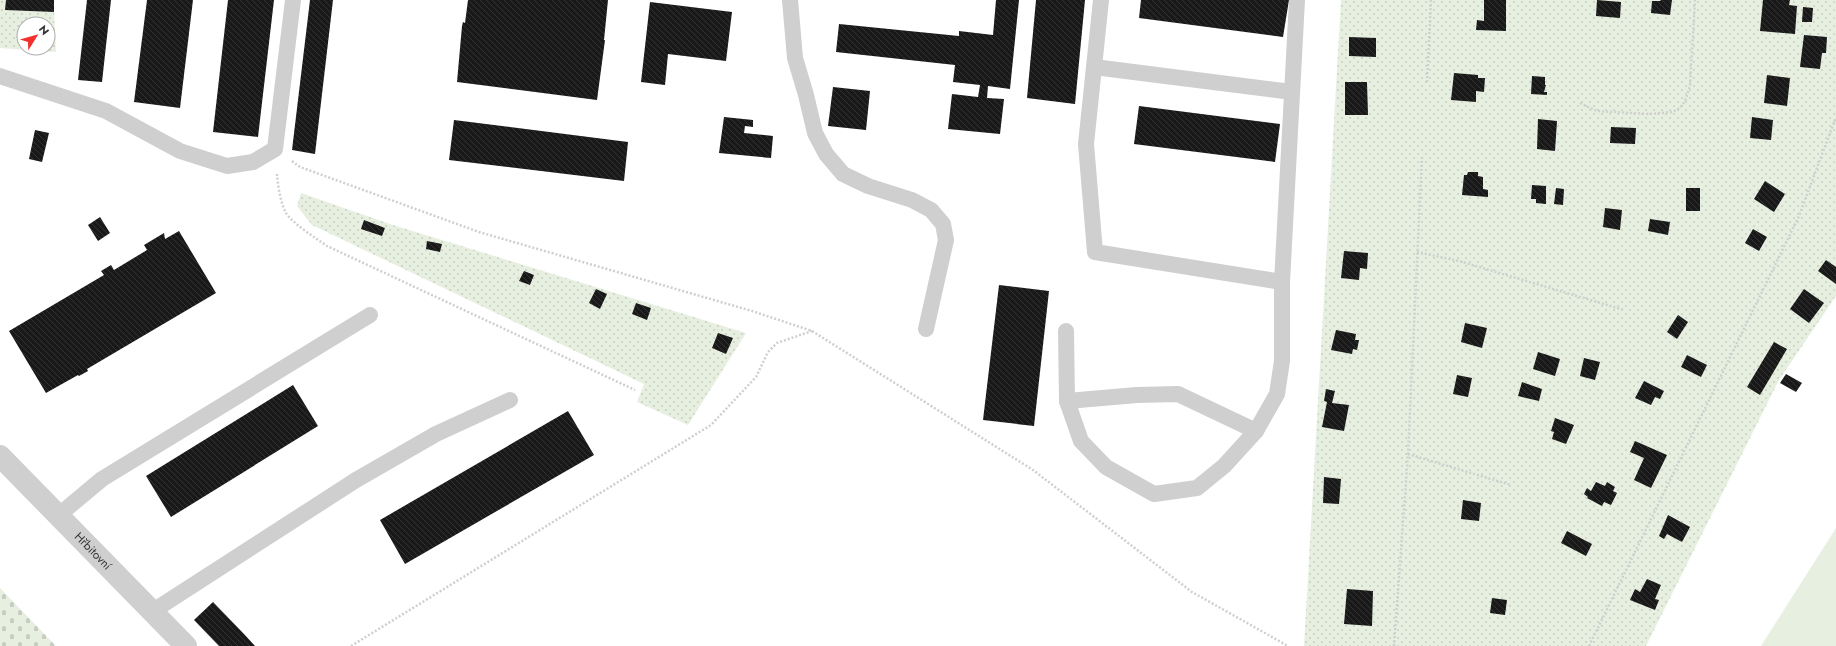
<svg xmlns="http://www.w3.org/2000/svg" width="1836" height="646" viewBox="0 0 1836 646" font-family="Jost,sans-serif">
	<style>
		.grass { fill: #e7f0e0 }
		.cemetery { fill: url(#cemetery-stones) }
		.garden { fill: url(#garden-dots); fill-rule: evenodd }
		.building { fill: url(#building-back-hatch) }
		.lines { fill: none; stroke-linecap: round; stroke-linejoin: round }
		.path { stroke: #cfcfcf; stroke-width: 2.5; stroke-dasharray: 2 2; stroke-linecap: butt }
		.service { stroke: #cfcfcf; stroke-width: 16 }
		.minor { stroke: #cfcfcf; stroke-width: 22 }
		.labels { text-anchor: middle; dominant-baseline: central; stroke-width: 4; stroke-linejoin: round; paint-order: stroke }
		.street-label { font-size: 12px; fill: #323232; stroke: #fff }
	</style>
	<defs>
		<pattern id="cemetery-stones" width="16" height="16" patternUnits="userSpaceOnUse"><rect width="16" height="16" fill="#e7f0e0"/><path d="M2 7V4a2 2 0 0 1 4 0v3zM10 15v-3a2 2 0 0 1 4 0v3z" fill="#c7cec1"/></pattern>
		<pattern id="garden-dots" width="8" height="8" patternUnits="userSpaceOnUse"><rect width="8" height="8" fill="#e7f0e0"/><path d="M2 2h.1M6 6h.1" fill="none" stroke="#c7cec1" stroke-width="1.8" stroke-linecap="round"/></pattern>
		<pattern id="building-back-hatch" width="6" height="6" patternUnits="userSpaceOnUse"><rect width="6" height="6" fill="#191919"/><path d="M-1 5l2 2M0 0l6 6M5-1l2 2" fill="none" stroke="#323232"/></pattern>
	</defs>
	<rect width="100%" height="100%" fill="#fff"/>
	<polygon class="grass" points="1836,528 1836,646 1761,646"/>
	<polygon class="cemetery" points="0,588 56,646 0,646"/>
	<g class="garden">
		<path d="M0 0H6V10L54 12 56 52 0 48ZM24 24H48V48H24Z"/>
		<polygon points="1341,0 1836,0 1836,296 1779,380 1646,646 1304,646"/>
		<polygon points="301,193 393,225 746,333 688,425 637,402 644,384 312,225 297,206"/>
	</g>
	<g class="building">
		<polygon points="6,0 54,0 54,12 5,10"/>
		<polygon points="87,0 111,0 102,82 78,80"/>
		<polygon points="147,0 193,0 180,108 134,102"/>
		<polygon points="228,0 274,0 258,137 213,132"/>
		<polygon points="310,0 333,0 315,154 292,150"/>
		<polygon points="468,0 608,0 604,40 605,40 597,100 457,82 462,26 463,22 465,23"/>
		<polygon points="996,0 1019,0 1010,89 988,86 987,98 1004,99 1000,134 948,129 952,94 978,97 980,85 953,82 955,65 836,52 839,24 959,36 959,31 993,35"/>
		<polygon points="1036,0 1085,0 1075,104 1027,98"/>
		<polygon points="1141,0 1289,0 1283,37 1139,18"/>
		<polygon points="1484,0 1506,0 1506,31 1476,30 1477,20 1484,21"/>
		<polygon points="1597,0 1621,2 1620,18 1596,16"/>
		<polygon points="1661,0 1672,0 1670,15 1651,13 1652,1 1660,1"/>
		<polygon points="1763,0 1790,0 1789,5 1797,6 1795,34 1760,31"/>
		<polygon points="650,2 732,12 726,61 668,54 665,85 641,82"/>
		<polygon points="1803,7 1813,8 1812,22 1802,22"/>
		<polygon points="1804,35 1827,37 1826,53 1822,53 1820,69 1800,67"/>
		<polygon points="1349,37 1376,38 1376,57 1349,56"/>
		<polygon points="1454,73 1478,75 1478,78 1485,78 1484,92 1476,91 1476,102 1451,100"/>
		<polygon points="1767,75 1790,78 1787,106 1764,103"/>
		<polygon points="1532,76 1545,77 1545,85 1546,85 1544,92 1547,92 1547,95 1531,94"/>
		<polygon points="1345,82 1367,82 1368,115 1345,115"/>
		<polygon points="833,87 870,91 866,130 828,126"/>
		<polygon points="1139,106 1280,124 1275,162 1134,144"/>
		<polygon points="724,117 753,120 753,127 745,126 744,133 773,136 771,158 719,153"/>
		<polygon points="1752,117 1773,120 1771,140 1750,138"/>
		<polygon points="1538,119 1557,121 1555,151 1537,149"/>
		<polygon points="454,120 628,142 624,181 449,160"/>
		<polygon points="1611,127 1636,128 1635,144 1610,143"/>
		<polygon points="35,130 49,133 42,162 29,159"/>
		<polygon points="1468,172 1478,172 1478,176 1483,177 1483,189 1488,190 1488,197 1462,195 1464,175 1467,175"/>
		<polygon points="1765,181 1785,194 1774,212 1754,199"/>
		<polygon points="1532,185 1546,186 1546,204 1536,203 1536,199 1531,199"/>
		<polygon points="1556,188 1564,189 1563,205 1554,204"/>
		<rect x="1686" y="188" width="14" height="23"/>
		<polygon points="1605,208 1622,210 1620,230 1603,227"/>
		<polygon points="100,217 110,233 98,241 88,225"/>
		<polygon points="1650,219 1670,222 1668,235 1648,231"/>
		<polygon points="364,220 385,228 382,236 361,229"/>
		<polygon points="1753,229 1767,237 1759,251 1745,243"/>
		<polygon points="179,231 216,293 87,369 88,371 79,376 78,375 46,393 9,331 104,275 101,271 111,265 114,270 147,250 144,245 164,233 165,239"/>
		<polygon points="427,241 442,244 440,252 426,249"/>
		<polygon points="1344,251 1368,253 1367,269 1360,268 1359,280 1341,278"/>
		<polygon points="1826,260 1836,267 1836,284 1818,271"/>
		<polygon points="524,271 534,275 530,285 519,281"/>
		<polygon points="999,285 1049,291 1034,426 983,420"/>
		<polygon points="596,289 607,294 600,309 589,303"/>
		<polygon points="1804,289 1824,303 1809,323 1790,309"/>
		<polygon points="636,303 651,308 647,320 632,314"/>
		<polygon points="1678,315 1688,322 1677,339 1667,332"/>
		<polygon points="1465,323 1487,328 1482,348 1461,342"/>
		<polygon points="1336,330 1356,334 1355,340 1359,340 1357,350 1353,349 1352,354 1331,350"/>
		<polygon points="718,333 733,338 726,354 712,348"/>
		<polygon points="1774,342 1787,349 1760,395 1747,387"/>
		<polygon points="1538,352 1560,359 1555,376 1533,369"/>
		<polygon points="1687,355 1707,365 1701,377 1681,367"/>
		<polygon points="1584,358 1600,362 1595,380 1580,376"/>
		<polygon points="1786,374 1802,383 1796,392 1780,383"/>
		<polygon points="1457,375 1472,378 1468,397 1453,394"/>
		<polygon points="1644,381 1664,391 1660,399 1655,397 1651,405 1635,398"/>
		<polygon points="1522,382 1542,389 1539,401 1518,396"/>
		<polygon points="293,385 318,426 171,517 146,476"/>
		<polygon points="1326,389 1335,391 1332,403 1349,405 1344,431 1322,427 1327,402 1324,401"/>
		<polygon points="568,411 594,455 405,564 380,520"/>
		<polygon points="1555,418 1574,425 1566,444 1552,439 1554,432 1551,431"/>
		<polygon points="1635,441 1667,455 1651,488 1634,480 1644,458 1630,452"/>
		<polygon points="1324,477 1341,479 1339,504 1323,503"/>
		<polygon points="1596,482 1605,486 1607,482 1615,487 1613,491 1617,493 1611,505 1604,502 1602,506 1587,498 1588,497 1584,494 1587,488 1591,491"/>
		<polygon points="1463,500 1481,503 1479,521 1461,519"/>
		<polygon points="1668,515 1690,527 1682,542 1667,534 1664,539 1659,536"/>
		<polygon points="1567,531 1592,544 1586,556 1561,543"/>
		<polygon points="1647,579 1661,585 1655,599 1659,600 1655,610 1630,600 1635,589 1640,592"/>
		<polygon points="1347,589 1373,591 1372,626 1344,624"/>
		<polygon points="1492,598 1507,600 1505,615 1490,613"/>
		<polygon points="213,602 244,634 255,646 219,646 194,620"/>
	</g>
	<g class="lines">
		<g class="path">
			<polyline points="1427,82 1431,0"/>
			<polyline points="1580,103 1597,111 1650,114 1672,112 1680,108 1685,101 1690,86 1695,0"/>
			<polyline points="292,161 300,167 479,232 752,311 812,331 1033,470 1192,592 1288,646"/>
			<path d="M277 174C278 186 280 201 286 213 292 223 317 239 327 246L635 390"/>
			<polyline points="1417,252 1459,261 1624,310"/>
			<polyline points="1408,454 1511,485"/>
			<polyline points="351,646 711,425 756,377 768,352 777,343 812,331"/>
			<polyline points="1394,646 1408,454 1422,156"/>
			<polyline points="1589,646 1799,216 1836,117"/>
		</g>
		<g class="service">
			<polyline points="790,0 795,58 806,95 815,133 826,154 843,174 868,186 912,200 931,210 943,224 946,240 926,329"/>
			<polyline points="1101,0 1086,144 1095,252 1282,282 1297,0"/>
			<polyline points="1094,67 1292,92"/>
			<polyline points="0,76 106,111 180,151 227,166 253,162 275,149 293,0"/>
			<polyline points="1066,331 1067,401 1081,441 1106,467 1154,494 1197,488 1224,466 1256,431 1277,394 1282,361 1282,282"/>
			<polyline points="1067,401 1137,395 1178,394 1256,431"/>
			<polyline points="59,515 102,479 370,315"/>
			<polyline points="153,611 356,480 436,434 510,400"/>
		</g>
		<path class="minor" id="s1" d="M0 456 186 646"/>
	</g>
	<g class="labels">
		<g class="street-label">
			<text stroke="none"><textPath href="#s1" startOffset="133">Hřbitovní</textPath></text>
		</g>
	</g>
	<g transform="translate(36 36) rotate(53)"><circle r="19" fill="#ffffff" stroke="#adadad"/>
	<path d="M0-3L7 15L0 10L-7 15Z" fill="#f3302b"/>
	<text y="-6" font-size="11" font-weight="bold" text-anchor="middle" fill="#323232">N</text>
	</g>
</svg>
